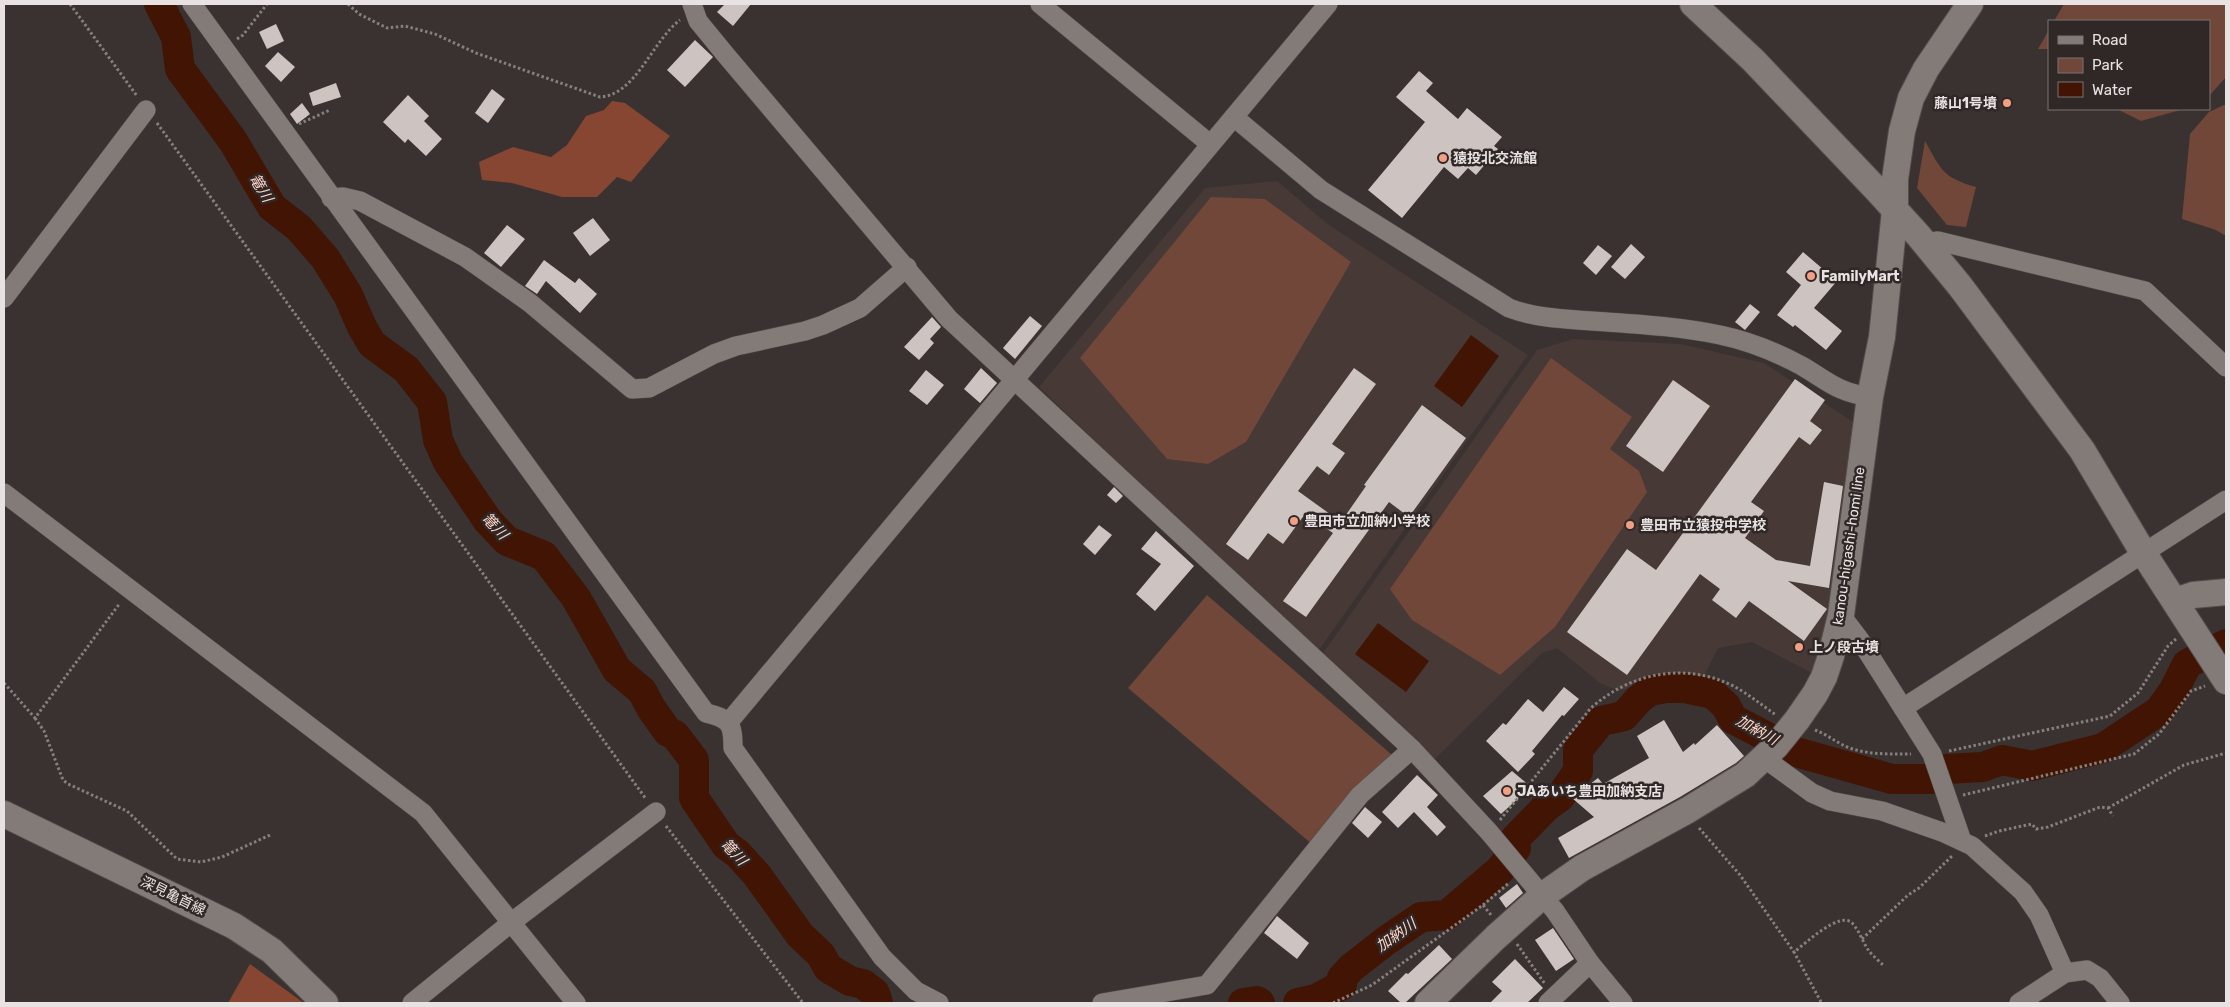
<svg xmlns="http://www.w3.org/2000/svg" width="2230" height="1007" viewBox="0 0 2230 1007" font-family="Rubik,'Noto Sans JP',sans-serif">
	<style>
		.built { fill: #473936 }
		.green { fill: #71473a }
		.forest { fill: #864631 }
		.water { fill: #411404 }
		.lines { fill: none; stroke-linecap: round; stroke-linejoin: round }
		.river { stroke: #411404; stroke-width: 30 }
		.building { fill: #cdc3c0 }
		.street-casing { stroke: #544e4d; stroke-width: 20 }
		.secondary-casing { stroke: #544e4d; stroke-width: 28 }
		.path { stroke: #857f7e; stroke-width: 3; stroke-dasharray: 2.5 2.5; stroke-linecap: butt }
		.street { stroke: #837b78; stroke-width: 19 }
		.secondary { stroke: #837b78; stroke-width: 26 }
		.poi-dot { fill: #f39f84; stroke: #2f2826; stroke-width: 2 }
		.labels { text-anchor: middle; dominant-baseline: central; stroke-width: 5; stroke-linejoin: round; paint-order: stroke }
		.poi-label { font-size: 14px; font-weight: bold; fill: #e8e3e2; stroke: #2f2826; text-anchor: start }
		.street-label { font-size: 14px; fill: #e8e3e2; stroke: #2f2826 }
		.water-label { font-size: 15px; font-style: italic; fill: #fdd4c7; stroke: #2f2826 }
	</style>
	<rect width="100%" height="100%" fill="#393230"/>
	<g class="built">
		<polygon points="1277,181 1329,225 1528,355 1316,654 1039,387 1205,188"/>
		<polygon points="1573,339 1681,344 1764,363 1859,426 1833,623 1814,674 1752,642 1718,648 1703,678 1675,673 1619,691 1600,683 1557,648 1542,653 1434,760 1321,656 1537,350"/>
	</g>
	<g class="green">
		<polygon points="2064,4 2226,4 2226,77 2209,96 2209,21 2054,21"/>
		<polygon points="2049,30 2049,49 2038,49"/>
		<polygon points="2226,104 2226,236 2216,230 2182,219 2190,134 2209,112"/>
		<polygon points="2117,109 2184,109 2141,121"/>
		<path d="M1925 141C1942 171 1942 177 1976 187L1966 227 1947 225 1917 188Z"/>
		<polygon points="1211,197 1265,199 1351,262 1246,442 1208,464 1167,459 1080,358"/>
		<polygon points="1551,358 1632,417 1610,449 1639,471 1647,492 1555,627 1500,675 1412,620 1390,589"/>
		<polygon points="1207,595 1392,755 1313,845 1128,688"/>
	</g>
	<g class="forest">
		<polygon points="612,101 625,103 670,136 631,182 617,177 597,197 562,197 512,183 482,180 479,162 513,147 551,157 567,145 586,116 604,110"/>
		<polygon points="250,964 304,1003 228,1003"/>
	</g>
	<g class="water">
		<polygon points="1471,335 1499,356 1462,407 1434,386"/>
		<polygon points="1378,623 1429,661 1406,692 1355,654"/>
	</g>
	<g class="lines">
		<g class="river">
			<polyline points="159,4 176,37 180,69 233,141 272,207 299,228 325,258 348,295 362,327 372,344 406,369 432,402 438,440 448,462 488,521 507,541 544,556 576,598 617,670 642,691 651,708 668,732 675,735 694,760 694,798 726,845 738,854 757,875 800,935 821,955 828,968 850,981 863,984 875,993 878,1003"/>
			<polyline points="1243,1003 1257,1001 1260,1003"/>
			<polyline points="1298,1003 1316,999 1342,985 1342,978 1351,968 1387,940 1421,917 1447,915 1500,870 1516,848 1515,839 1546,807 1560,797 1578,771 1578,750 1601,721 1624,716 1639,699 1650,691 1666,688 1685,688 1713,694 1726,706 1733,719 1796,752 1892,779 1932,779 1946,769 1983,767 2002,760 2032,766 2103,748 2159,711 2174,690 2187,664 2226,644"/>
		</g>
	</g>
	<g class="building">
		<polygon points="725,4 751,4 733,26 717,12"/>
		<polygon points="276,24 284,41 267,49 259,32"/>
		<polygon points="695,40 713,57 685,87 667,70"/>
		<polygon points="278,52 295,67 281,82 265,66"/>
		<polygon points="1419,71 1433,83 1426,91 1458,119 1467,108 1502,137 1494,146 1498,149 1476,175 1468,168 1458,179 1444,167 1402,218 1368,190 1425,122 1396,97"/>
		<polygon points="336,83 341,97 313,106 309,93"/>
		<polygon points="492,89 505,99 488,123 475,113"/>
		<polygon points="408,95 429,116 424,121 442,139 426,156 408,139 405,143 383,122"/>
		<polygon points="302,103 310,114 297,124 290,114"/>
		<polygon points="593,218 610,240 590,256 573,233"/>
		<polygon points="507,225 525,239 501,267 484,253"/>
		<polygon points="1631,244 1645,257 1625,279 1611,267"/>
		<polygon points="1598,245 1612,256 1596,275 1583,263"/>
		<polygon points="1803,252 1837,281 1814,308 1842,331 1826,350 1795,325 1793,327 1777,315 1801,285 1786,272"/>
		<polygon points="544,260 575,283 579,278 597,294 580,313 546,281 537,294 525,286"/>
		<polygon points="1750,304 1760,312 1745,330 1735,322"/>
		<polygon points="1030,316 1042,326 1015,359 1003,348"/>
		<polygon points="932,317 941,327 930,339 934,343 919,360 904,347"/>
		<polygon points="981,368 997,383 980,403 964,389"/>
		<polygon points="1354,368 1376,384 1332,444 1345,453 1329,475 1317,466 1298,491 1341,522 1366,486 1364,485 1422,405 1466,438 1409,517 1389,502 1306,617 1283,601 1333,533 1305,514 1283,544 1268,533 1248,560 1226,544"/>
		<polygon points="926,370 944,385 927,405 909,391"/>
		<polygon points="1795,379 1825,400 1810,421 1822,430 1810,445 1799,437 1751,502 1764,511 1745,538 1776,560 1810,566 1824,482 1843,486 1829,588 1788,581 1827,609 1804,641 1749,601 1736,618 1712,600 1720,589 1700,574 1627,675 1567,632 1627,549 1656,570"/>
		<polygon points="1673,380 1710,406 1663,472 1626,446"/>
		<polygon points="1114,487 1123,496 1116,503 1107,495"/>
		<polygon points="1099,525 1112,535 1095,555 1083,544"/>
		<polygon points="1156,531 1194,566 1155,611 1136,594 1161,564 1141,549"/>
		<polygon points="1564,687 1579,699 1564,716 1562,715 1532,751 1535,754 1518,772 1486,741 1503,723 1506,725 1528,699 1543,712"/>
		<polygon points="1664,720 1683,752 1694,743 1695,745 1717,725 1744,756 1736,763 1680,797 1569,858 1558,838 1594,817 1572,798 1598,778 1603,784 1649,758 1637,736"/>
		<polygon points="1512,771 1531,787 1501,814 1483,796"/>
		<polygon points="1417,775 1438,795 1427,807 1446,827 1437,836 1414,812 1398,828 1382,812"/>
		<polygon points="1365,807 1382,822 1368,838 1352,823"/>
		<polygon points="1517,884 1523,893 1506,908 1499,898"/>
		<polygon points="1277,916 1309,943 1297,959 1264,933"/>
		<polygon points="1553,928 1574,959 1556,971 1535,940"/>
		<polygon points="1439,945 1452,959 1405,1003 1401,1003 1388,991 1406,973 1408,974"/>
		<polygon points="1515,959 1543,988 1527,1003 1490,1003 1502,991 1492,982"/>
	</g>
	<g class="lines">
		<g class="street-casing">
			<g id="street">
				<path d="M192 4 706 713C730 719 733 723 733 748L882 957 916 991 939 1003"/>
				<polyline points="692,4 698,21 725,54 949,319 1412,749 1489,832 1555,911 1590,963 1623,1003"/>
				<polyline points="1040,4 1210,144"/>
				<path d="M1234 117 1321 190 1509 308C1535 318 1564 319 1592 321 1634 324 1678 326 1720 335 1749 341 1776 352 1802 366 1829 382 1837 392 1870 397"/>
				<polyline points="331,198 343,197 360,201 465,257 530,303 632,389 649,388 714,354 736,346 805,331 823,325 860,308 907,267"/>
				<polyline points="1924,243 1938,241 2145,291 2226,367"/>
				<polyline points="4,298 146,110"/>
				<polyline points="4,493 423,813 576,1003"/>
				<polyline points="1841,615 1860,640 1932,754 1962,841"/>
				<polyline points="1903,708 2226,500"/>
				<polyline points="728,723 1328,4"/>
				<polyline points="1764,758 1812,793 1830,801 1882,811 1942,832 1972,846 2023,892 2039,915 2065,973"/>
				<polyline points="412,1003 512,922 656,812"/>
				<polyline points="1102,1003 1207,985 1360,795 1412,749"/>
				<polyline points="1548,1003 1590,963"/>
				<polyline points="2019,1003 2065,973 2087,970 2100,978 2120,1003"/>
			</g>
		</g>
		<g class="secondary-casing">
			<g id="secondary">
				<polyline points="1693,4 1753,60 1876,189 1918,235 1960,286 2082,450 2144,554 2226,681"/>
				<polyline points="2175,601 2193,595 2226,592"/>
				<polyline points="4,814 234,926 272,951 325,1003"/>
				<polyline points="1428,1003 1496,937 1542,896 1582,868 1688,810 1745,775 1776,746 1797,720 1815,694 1824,677 1831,656 1841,615 1870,397 1882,337 1895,210 1895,179 1902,131 1911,98 1926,69 1970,4"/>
			</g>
		</g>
		<g class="path">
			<polyline points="70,4 137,96"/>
			<path d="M348 4 359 14 387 28 405 26 435 34 476 53 600 97C636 95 652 41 680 20"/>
			<polyline points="237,39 243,35 267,4"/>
			<polyline points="157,123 646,799"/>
			<polyline points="299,124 330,110"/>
			<polyline points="4,683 35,718 120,603"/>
			<polyline points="35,718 44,731 63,780 68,784 127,811 177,859 201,862 222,857 270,835"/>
			<path d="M1815 730C1826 734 1836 742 1847 747 1868 755 1889 754 1911 754"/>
			<polyline points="1949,751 2110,716 2138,693 2168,646 2176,639"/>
			<polyline points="1963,795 2134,754 2159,734 2191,691 2205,686"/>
			<polyline points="2108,808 2184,765 2226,753"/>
			<path d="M1500 820 1590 709C1630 672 1688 661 1737 688 1751 696 1763 706 1776 715"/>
			<polyline points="666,826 803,1003"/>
			<polyline points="1699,828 1740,875 1794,952"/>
			<polyline points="1985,836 1999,831 2032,824 2036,829 2048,827 2100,807 2108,808 2113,816"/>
			<polyline points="1483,905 1509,883"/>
			<polyline points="1862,939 1908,895 1919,888 1952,856"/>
			<polyline points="1517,944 1545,984"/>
			<path d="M1821 1002 1794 952C1805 944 1841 909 1853 924 1860 932 1863 943 1869 951 1873 956 1879 961 1883 965"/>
			<polyline points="1333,1003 1372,985 1483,905 1491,915"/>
		</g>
		<use href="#street" class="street"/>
		<use href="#secondary" class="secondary"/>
	</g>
	<g class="poi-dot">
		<circle cx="2007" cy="103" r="5"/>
		<circle cx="1443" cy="158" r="5"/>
		<circle cx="1811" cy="276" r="5"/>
		<circle cx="1294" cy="521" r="5"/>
		<circle cx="1630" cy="525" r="5"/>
		<circle cx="1799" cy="647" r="5"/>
		<circle cx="1507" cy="791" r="5"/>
	</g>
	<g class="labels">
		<g class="poi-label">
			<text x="1997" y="103" text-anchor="end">藤山1号墳</text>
			<text x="1453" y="158">猿投北交流館</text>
			<text x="1821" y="276">FamilyMart</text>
			<text x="1304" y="521">豊田市立加納小学校</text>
			<text x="1640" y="525">豊田市立猿投中学校</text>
			<text x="1809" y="647">上ノ段古墳</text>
			<text x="1517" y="791">JAあいち豊田加納支店</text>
		</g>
		<g class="street-label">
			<text transform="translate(1849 546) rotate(-82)">kanou-higashi-homi line</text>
			<text transform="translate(173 896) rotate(26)">深見亀首線</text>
		</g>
		<g class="water-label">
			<text transform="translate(261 188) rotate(59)">篭川</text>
			<text transform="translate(495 526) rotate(47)">篭川</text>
			<text transform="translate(1757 730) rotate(29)">加納川</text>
			<text transform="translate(734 852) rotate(47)">篭川</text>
			<text transform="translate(1396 935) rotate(-35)">加納川</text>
		</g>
	</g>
	<rect width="2230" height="1007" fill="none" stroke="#e8e3e2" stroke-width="10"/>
	<rect x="2048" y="20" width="162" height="90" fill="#2f2826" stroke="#797371"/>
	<rect x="2058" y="36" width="25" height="8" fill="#837b78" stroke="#797371"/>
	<text x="2092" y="45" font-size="15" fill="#e8e3e2">Road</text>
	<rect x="2058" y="58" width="25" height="15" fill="#71473a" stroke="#797371"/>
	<text x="2092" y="70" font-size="15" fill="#e8e3e2">Park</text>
	<rect x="2058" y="82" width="25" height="15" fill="#411404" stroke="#797371"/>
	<text x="2092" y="95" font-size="15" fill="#e8e3e2">Water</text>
</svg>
